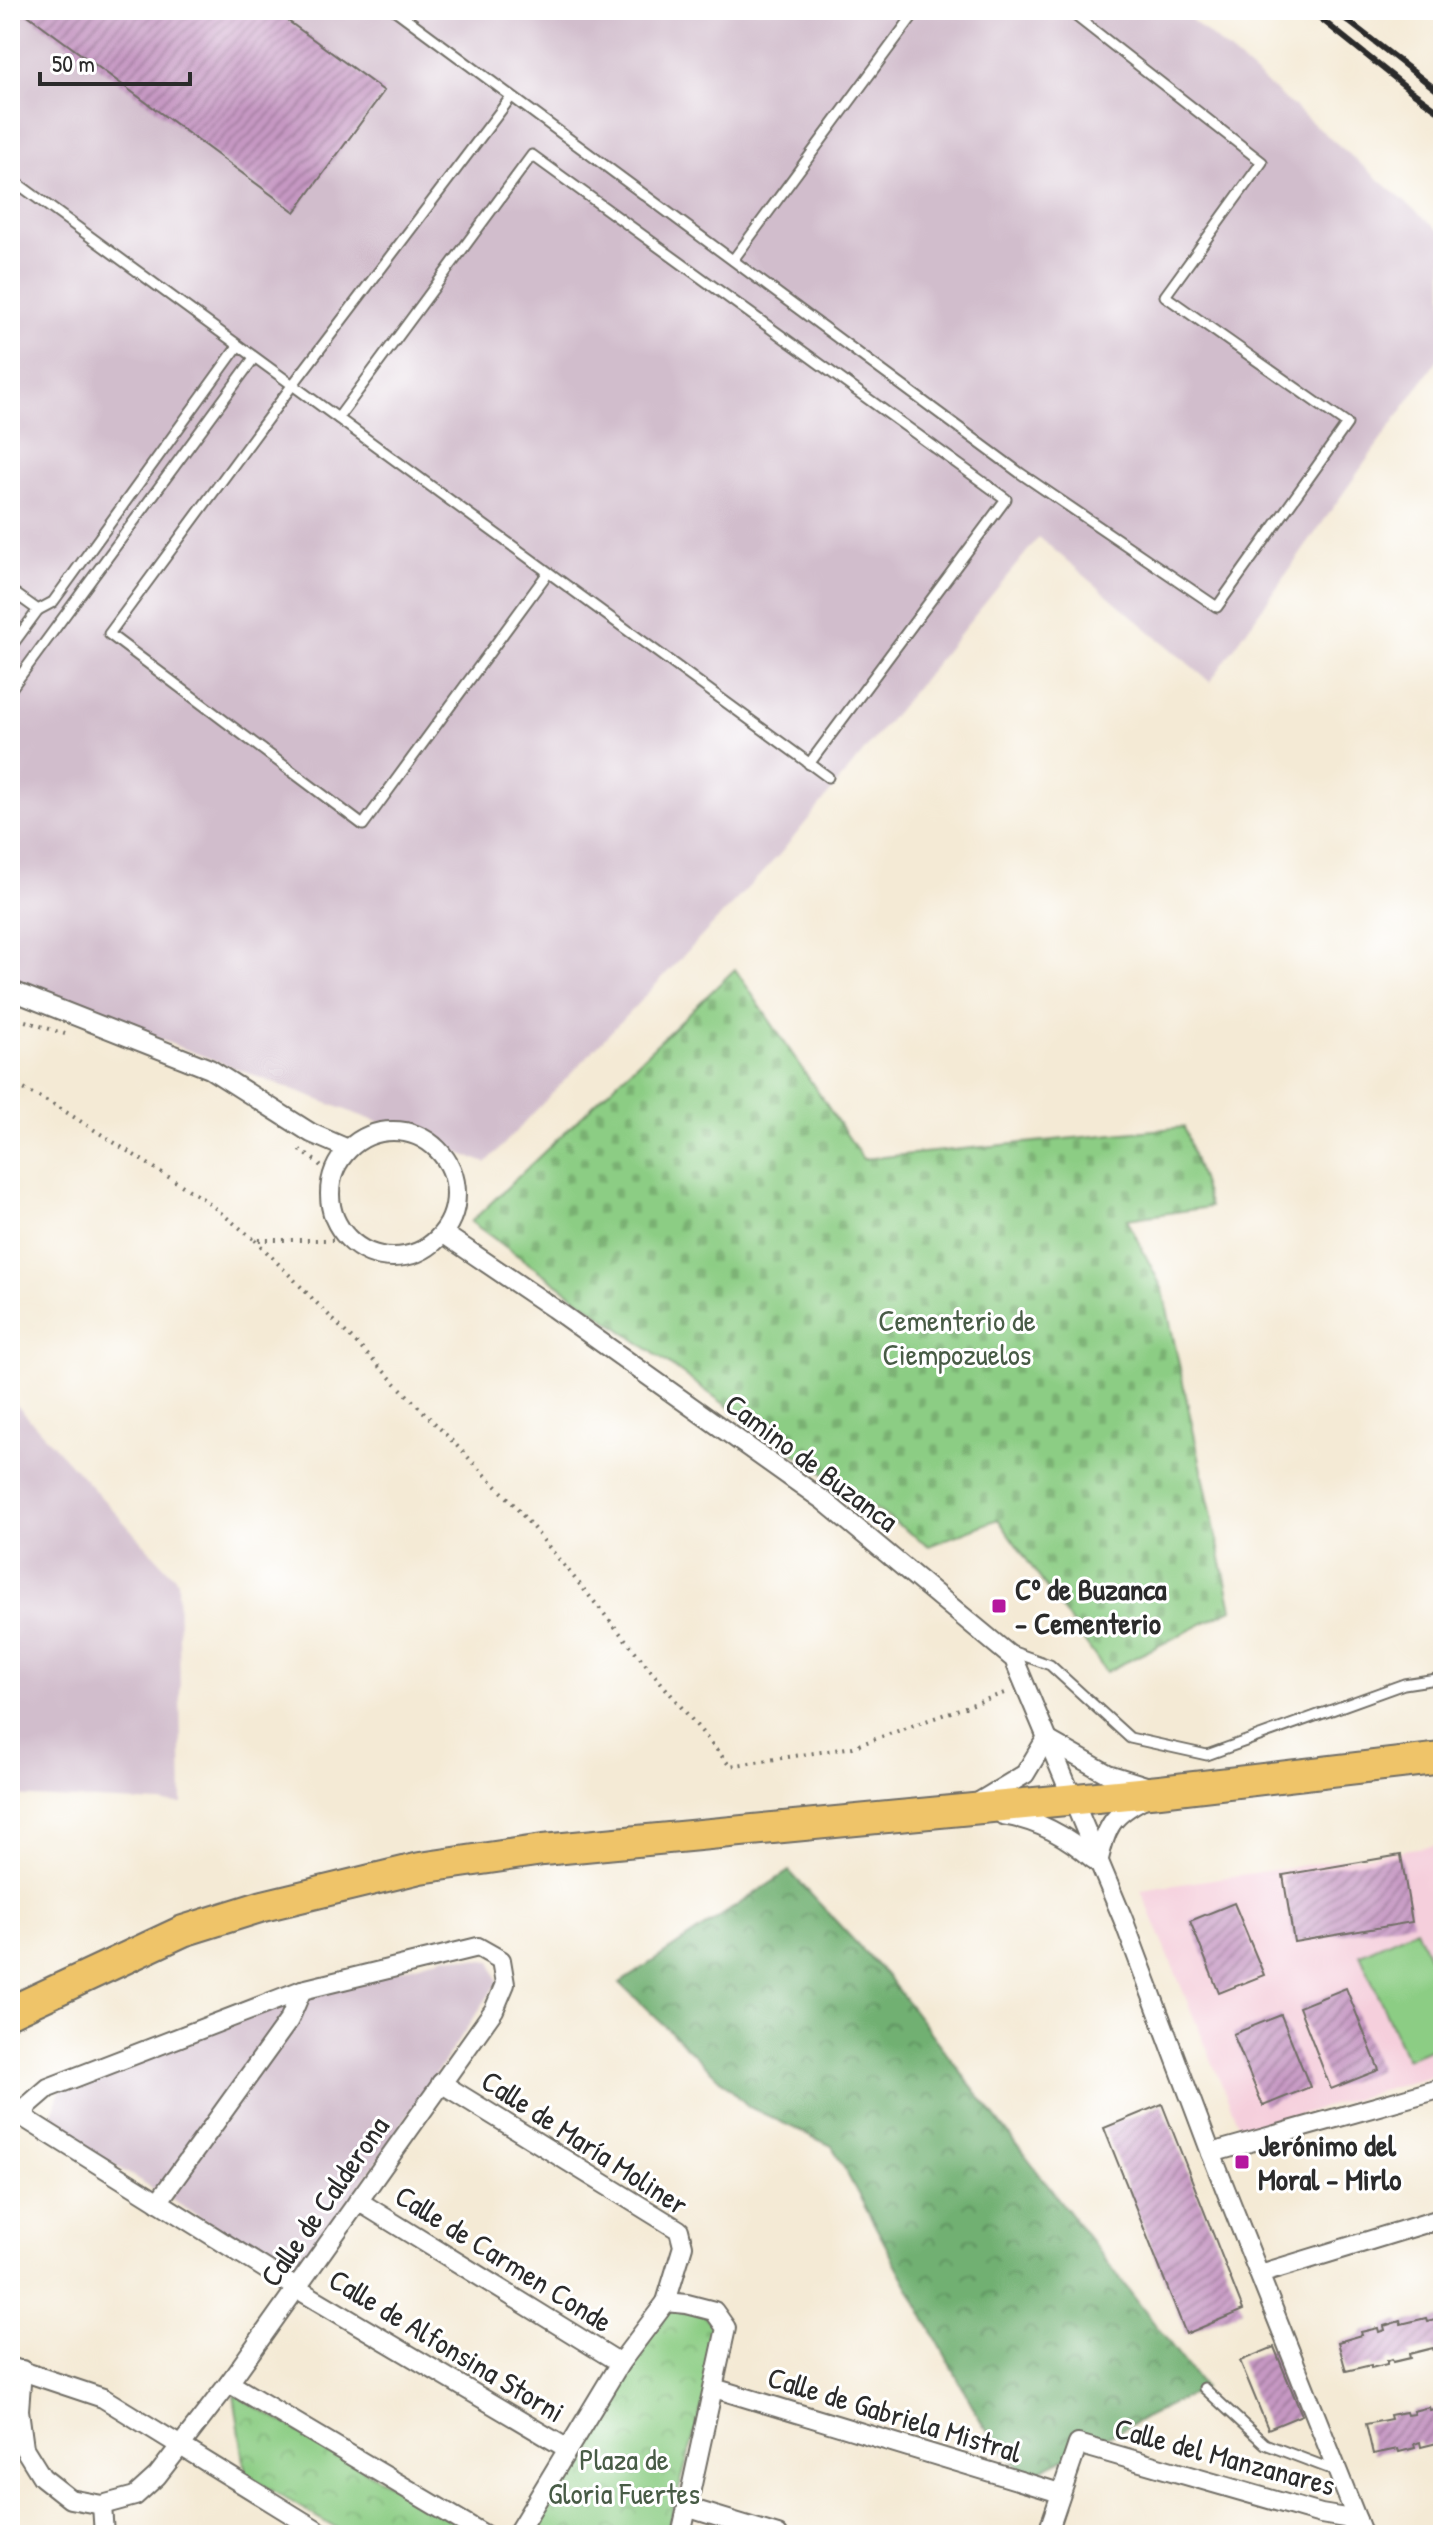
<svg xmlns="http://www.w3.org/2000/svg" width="1453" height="2545" viewBox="0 0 1453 2545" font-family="'Patrick Hand',sans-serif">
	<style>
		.built { fill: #f5cfdc }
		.industrial { fill: #d1bdcc }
		.forest { fill: url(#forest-crowns); stroke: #4e6e4e; stroke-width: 2 }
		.cemetery { fill: url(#cemetery-stones); stroke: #5c7c58; stroke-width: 2 }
		.park { fill: url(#park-crowns); stroke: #5c7c58; stroke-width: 2 }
		.pitch { fill: #8ccd84; stroke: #5c7c58; stroke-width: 2 }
		.building { fill: url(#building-hatch) }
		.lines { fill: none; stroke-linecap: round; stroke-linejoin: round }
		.lane-casing { stroke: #716e66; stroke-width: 13 }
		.street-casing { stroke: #716e66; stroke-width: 22 }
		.primary-casing { stroke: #716e66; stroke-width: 34 }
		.path { stroke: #716e66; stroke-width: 4; stroke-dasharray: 2 6; stroke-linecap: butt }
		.lane { stroke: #fff; stroke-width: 9 }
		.street { stroke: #fff; stroke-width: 18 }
		.primary { stroke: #efc469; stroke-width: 30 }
		.rail { stroke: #2b2b2b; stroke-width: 6 }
		.poi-dot { fill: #b5179e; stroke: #fff; stroke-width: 3 }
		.labels { text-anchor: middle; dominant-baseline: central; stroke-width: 6; stroke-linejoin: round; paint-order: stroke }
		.park-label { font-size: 30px; fill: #485c46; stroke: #fff }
		.street-label { font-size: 30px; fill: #2b2b2b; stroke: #fff }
		.poi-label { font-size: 30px; font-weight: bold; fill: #2b2b2b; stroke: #fff; text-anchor: start }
	</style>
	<defs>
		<pattern id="forest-crowns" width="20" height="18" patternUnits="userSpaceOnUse" patternTransform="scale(2)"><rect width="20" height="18" fill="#71b072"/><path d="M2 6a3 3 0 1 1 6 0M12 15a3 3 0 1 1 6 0" fill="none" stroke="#5d8f5e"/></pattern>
		<pattern id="cemetery-stones" width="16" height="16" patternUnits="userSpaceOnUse" patternTransform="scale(2)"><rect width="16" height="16" fill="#8ccd84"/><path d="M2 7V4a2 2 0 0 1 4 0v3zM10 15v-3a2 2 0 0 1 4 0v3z" fill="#79b072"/></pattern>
		<pattern id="park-crowns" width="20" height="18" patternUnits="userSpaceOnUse" patternTransform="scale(2)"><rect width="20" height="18" fill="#8ccd84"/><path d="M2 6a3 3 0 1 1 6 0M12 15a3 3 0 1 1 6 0" fill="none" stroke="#79b072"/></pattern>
		<pattern id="building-hatch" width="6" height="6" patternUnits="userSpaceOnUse" patternTransform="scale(2)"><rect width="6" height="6" fill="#c698c3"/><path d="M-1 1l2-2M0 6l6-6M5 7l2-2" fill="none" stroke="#a17c9f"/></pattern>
	</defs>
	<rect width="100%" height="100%" fill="#fff"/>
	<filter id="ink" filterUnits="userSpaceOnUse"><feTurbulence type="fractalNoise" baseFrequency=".0125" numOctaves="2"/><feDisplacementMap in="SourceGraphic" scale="16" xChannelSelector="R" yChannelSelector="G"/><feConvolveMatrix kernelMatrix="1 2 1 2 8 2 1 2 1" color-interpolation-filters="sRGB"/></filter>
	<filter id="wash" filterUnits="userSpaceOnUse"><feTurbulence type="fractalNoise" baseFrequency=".006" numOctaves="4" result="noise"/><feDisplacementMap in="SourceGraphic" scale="32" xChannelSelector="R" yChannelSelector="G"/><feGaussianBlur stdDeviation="1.8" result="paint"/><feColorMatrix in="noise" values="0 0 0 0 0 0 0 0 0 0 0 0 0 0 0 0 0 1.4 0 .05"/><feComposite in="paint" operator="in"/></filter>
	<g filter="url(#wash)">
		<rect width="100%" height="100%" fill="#f4ead5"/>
		<polygon class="built" points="1443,1844 1443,2073 1241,2131 1141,1890"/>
		<g class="industrial">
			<polygon points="10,10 1180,10 1443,234 1443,352 1210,682 1039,537 780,854 486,1163 10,983"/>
			<polygon points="10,1398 178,1581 182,1804 10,1796"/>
			<polygon points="447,1956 491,1961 498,1982 298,2277 49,2125 61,2087 252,2012"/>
		</g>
		<polygon class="forest" points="789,1871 886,1975 1204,2388 1027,2477 983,2425 832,2146 749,2107 620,1983"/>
		<polygon class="cemetery" points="735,969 863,1159 1184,1127 1210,1207 1127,1219 1163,1290 1232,1609 1106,1672 998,1519 929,1546 769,1436 471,1222"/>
		<g class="park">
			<polygon points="670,2310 704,2314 718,2334 703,2404 666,2535 522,2535 625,2370"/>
			<polygon points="234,2394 476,2535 347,2535 246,2475"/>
		</g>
		<polygon class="pitch" points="1416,1929 1443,1990 1443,2043 1406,2059 1360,1954"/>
		<g id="blocks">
			<g class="building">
				<polygon points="21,10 273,10 384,91 295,212"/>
				<polygon points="1401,1855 1412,1922 1294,1942 1283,1875"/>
				<polygon points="1234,1903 1264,1975 1219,1993 1190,1921"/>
				<polygon points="1346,1988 1379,2070 1331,2089 1299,2007"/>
				<polygon points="1281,2015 1310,2087 1263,2106 1233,2034"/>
				<polygon points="1162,2104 1243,2310 1186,2334 1104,2128"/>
				<polygon points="1443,2317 1443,2349 1434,2352 1433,2348 1409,2354 1410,2358 1393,2362 1392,2359 1387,2361 1387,2364 1371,2368 1371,2365 1346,2371 1338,2342 1362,2335 1361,2332 1378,2328 1379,2332 1385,2330 1384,2326 1400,2321 1401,2324 1426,2318 1427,2321"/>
				<polygon points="1274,2347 1302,2415 1268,2429 1240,2361"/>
				<polygon points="1429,2407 1430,2410 1443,2407 1443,2439 1436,2440 1437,2443 1421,2447 1420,2442 1414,2444 1415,2448 1399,2452 1398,2449 1373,2454 1366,2424 1391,2419 1390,2415 1406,2412 1407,2415 1414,2414 1413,2411"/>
			</g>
		</g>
	</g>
	<g filter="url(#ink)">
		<use href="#blocks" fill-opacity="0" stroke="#716e66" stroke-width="2"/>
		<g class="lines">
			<g class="lane-casing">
				<g id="lane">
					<polyline points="395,10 1020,473 1217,607 1347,424 1165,296 1262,162 1068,10"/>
					<polyline points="511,97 285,395 109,634 363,825 547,574"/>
					<polyline points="10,178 828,777"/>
					<polyline points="733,260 917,10"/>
					<polyline points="338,418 532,155 1006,499 809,764"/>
					<polyline points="10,590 38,610 10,648"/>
					<polyline points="38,610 53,602 238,346"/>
					<polyline points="10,690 254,358"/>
					<polyline points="1011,1651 1050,1665 1130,1738 1207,1755 1404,1684 1443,1678"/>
					<polyline points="1204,2388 1265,2444 1336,2471"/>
				</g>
			</g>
			<g class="street-casing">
				<g id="street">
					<polyline points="10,990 210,1069 311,1133 348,1149"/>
					<circle cx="393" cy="1194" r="63"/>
					<polyline points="444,1234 553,1308 824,1501 1014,1659 1123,1919 1211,2153 1363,2535"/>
					<polyline points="974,1805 1025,1774 1046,1739 1108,1774 1146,1786"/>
					<path d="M1003 1815C1038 1820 1067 1836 1093 1859"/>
					<path d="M1098 1863C1107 1826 1110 1816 1145 1798"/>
					<polyline points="441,2083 679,2230 683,2246 666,2302"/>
					<polyline points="1211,2153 1443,2088"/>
					<polyline points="358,2201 620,2363"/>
					<polyline points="158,2202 289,2020 302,1990"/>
					<polyline points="1260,2274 1443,2218"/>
					<polyline points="13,2368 103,2398 325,2535"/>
					<polyline points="22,2370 19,2410 24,2448 42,2477 70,2499 102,2505 135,2496 157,2476 229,2383 494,2010 505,1984 501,1960 478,1947 302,1990 48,2088 26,2107 26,2119 296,2288 568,2449"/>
					<polyline points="229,2383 485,2535"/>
					<polyline points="714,2388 1060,2493"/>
					<polyline points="102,2505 104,2535"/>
					<polyline points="689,2508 778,2535"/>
					<polyline points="516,2535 620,2363 666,2302 687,2304 714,2311 726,2328 681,2535"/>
					<polyline points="1047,2535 1078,2444 1321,2514 1357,2520"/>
				</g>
			</g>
			<g class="primary-casing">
				<polyline id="primary" points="10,2012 183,1931 263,1906 420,1868 543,1850 1160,1791 1443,1758"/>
			</g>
			<g class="path">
				<polyline points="10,1016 65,1034"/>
				<polyline points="10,1082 58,1107 205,1200 255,1240 349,1240"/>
				<polyline points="300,1150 317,1162 332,1178"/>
				<polyline points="255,1240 510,1500 730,1766 853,1747 1007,1692"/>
			</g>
			<use href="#lane" class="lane"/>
			<use href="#street" class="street"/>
			<use href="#primary" class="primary"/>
			<g class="rail">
				<polyline points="1310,10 1411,91 1443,114"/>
				<polyline points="1334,10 1443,95"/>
			</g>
		</g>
	</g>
	<g class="poi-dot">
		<rect x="991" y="1598" width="16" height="16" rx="4"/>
		<rect x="1234" y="2154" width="16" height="16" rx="4"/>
	</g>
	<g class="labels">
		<g class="park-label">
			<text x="957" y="1320">Cementerio de<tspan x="957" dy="34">Ciempozuelos</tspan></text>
			<text x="624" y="2459">Plaza de<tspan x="624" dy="34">Gloria Fuertes</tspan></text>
		</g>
		<g class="street-label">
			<text transform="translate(812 1462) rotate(37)">Camino de Buzanca</text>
			<text transform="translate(585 2142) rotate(33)">Calle de María Moliner</text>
			<text transform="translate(324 2201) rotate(-55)">Calle de Calderona</text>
			<text transform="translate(504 2258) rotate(32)">Calle de Carmen Conde</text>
			<text transform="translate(447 2345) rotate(31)">Calle de Alfonsina Storni</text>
			<text transform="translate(895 2414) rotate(17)">Calle de Gabriela Mistral</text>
			<text transform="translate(1225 2456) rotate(15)">Calle del Manzanares</text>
		</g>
		<g class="poi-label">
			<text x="1015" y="1589">Cº de Buzanca<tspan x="1015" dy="34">- Cementerio</tspan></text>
			<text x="1258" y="2145">Jerónimo del<tspan x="1258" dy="34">Moral - Mirlo</tspan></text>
		</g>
	</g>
	<rect width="1453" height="2545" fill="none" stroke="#fff" stroke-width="40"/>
	<path d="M40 72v12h150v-12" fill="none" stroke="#2b2b2b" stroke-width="4"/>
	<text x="52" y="72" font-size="24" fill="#2b2b2b" stroke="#ffffff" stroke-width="6" paint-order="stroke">50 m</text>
</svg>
